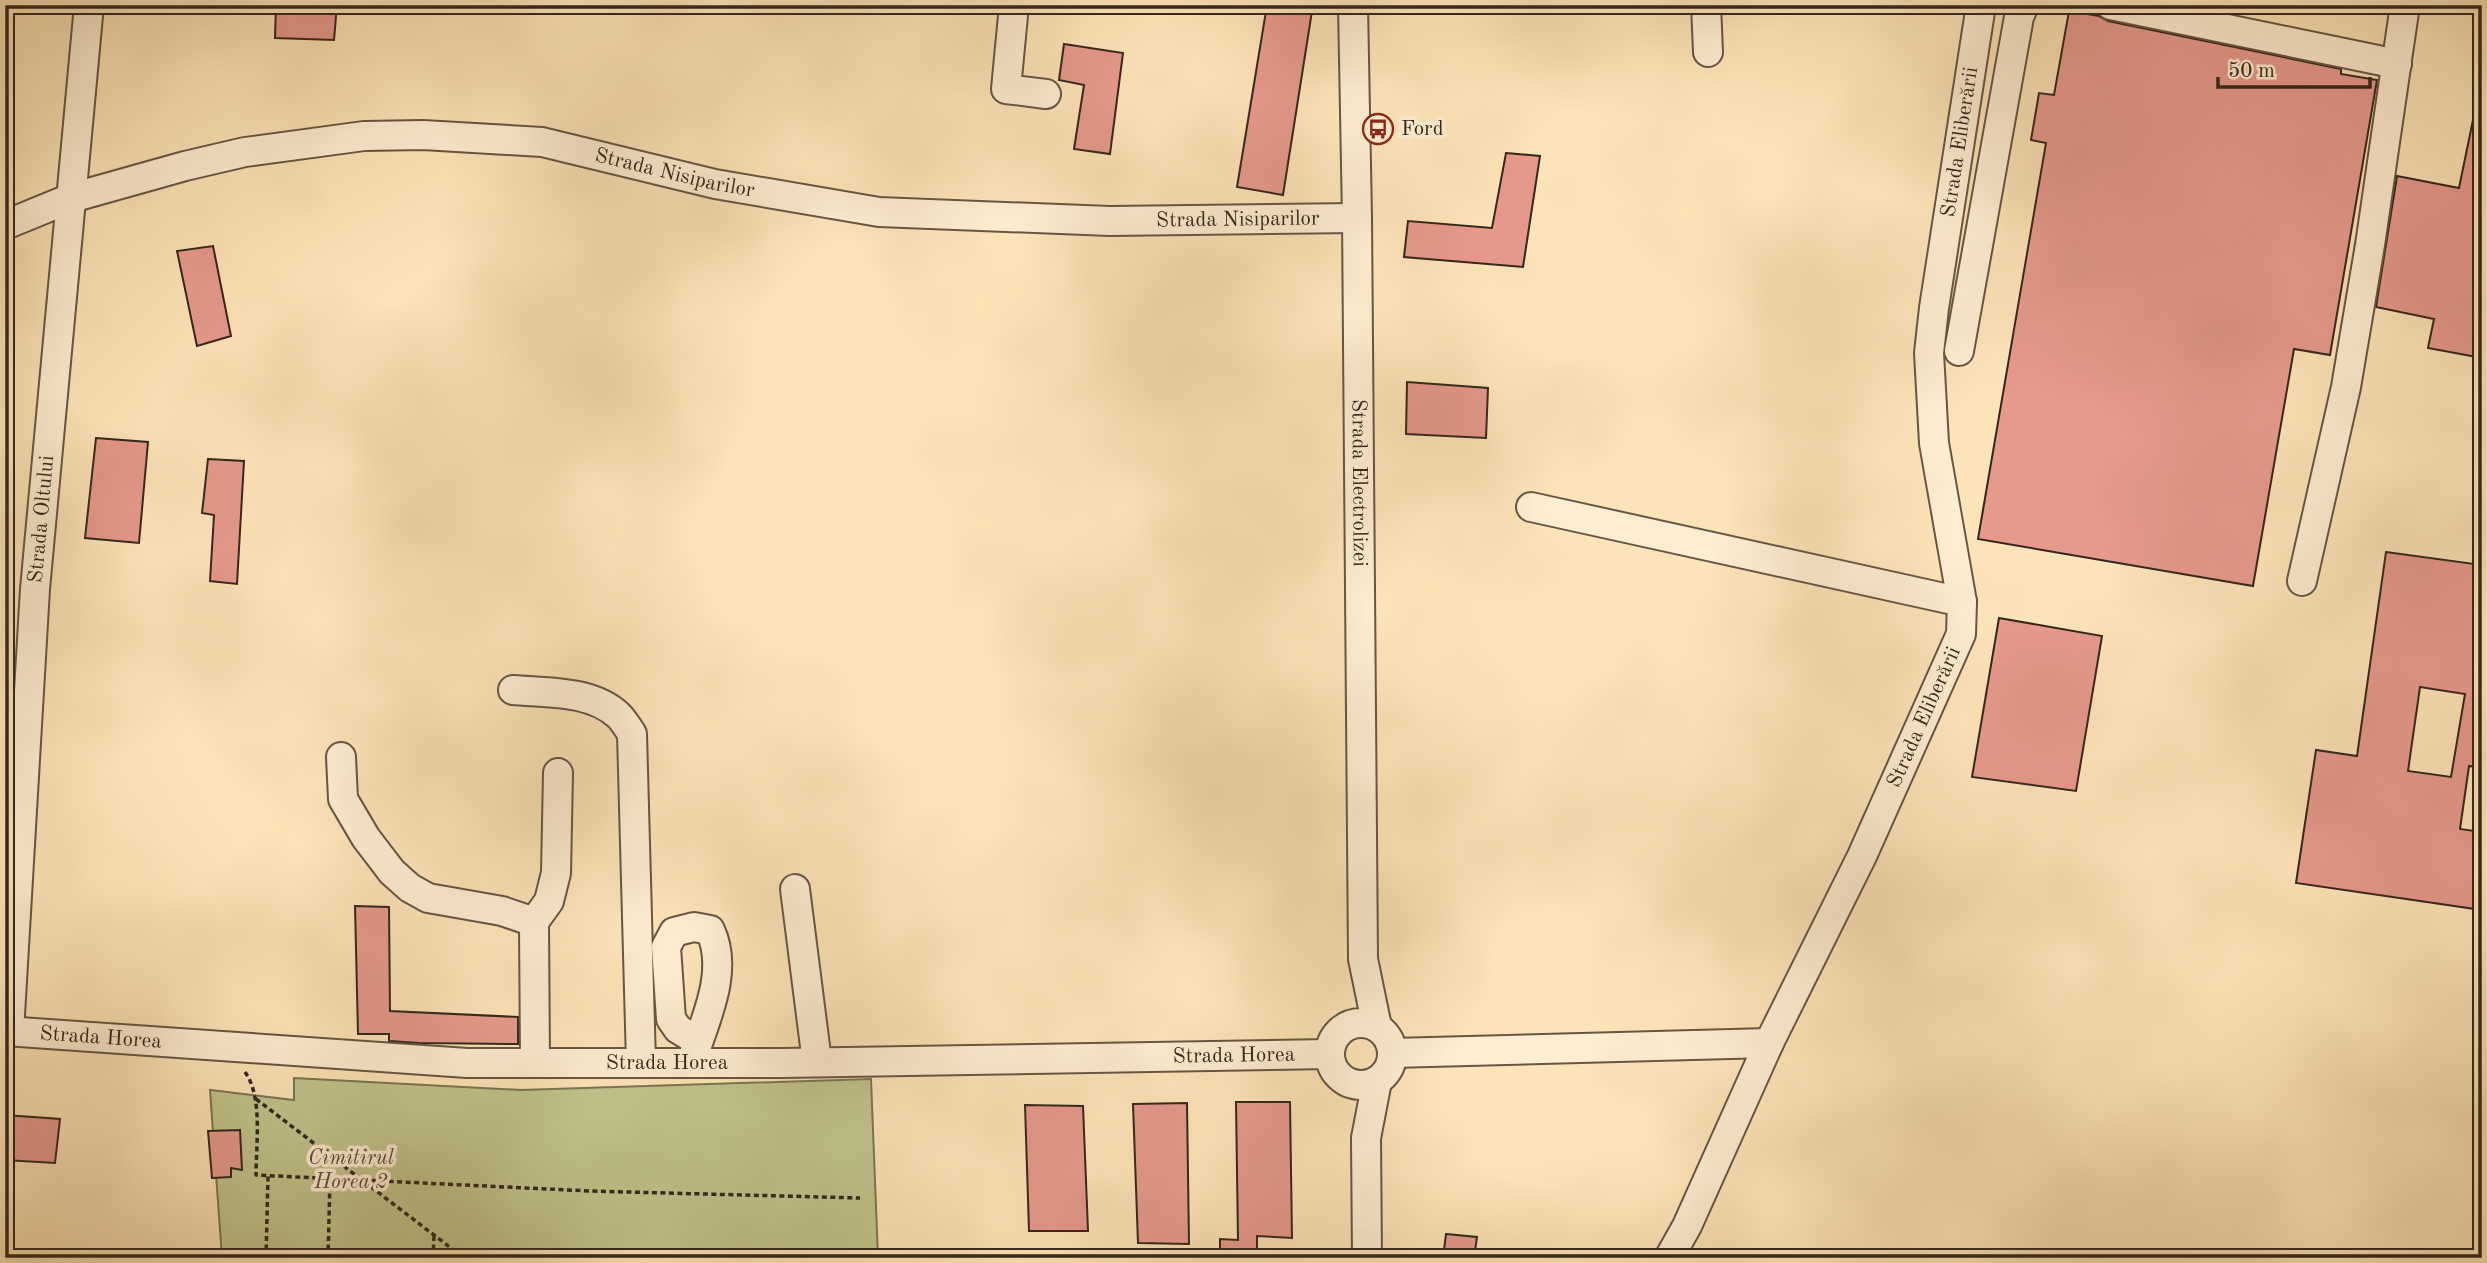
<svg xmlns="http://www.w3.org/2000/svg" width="2487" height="1263" viewBox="0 0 2487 1263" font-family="'Old Standard TT',serif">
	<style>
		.green { fill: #c1c48d; stroke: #7a7654; stroke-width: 2 }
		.building { fill: #e7998c; stroke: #33271c; stroke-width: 2; fill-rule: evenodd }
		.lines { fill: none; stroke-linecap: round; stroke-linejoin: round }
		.minor-casing { stroke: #665643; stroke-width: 32 }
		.path { stroke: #33271c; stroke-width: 3.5; stroke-dasharray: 5 3.5; stroke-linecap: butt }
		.minor { stroke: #feedd1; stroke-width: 28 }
		.labels { text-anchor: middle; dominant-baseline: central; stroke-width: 7; stroke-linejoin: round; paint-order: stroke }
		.poi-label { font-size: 21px; fill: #33271c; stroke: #feedd1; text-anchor: start }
		.street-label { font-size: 21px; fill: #33271c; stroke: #feedd1 }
		.park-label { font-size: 21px; font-style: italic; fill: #564e38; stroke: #feedd1 }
	</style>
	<rect width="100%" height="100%" fill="#fde4b8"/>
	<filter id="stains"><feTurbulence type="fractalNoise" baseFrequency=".00286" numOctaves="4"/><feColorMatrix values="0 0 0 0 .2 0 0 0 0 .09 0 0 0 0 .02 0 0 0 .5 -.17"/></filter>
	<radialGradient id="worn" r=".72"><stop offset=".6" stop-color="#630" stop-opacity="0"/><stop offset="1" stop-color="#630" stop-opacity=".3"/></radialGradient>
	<polygon class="green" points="294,1078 521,1090 871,1079 878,1258 222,1258 210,1090 294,1100"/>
	<g class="building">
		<polygon points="276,5 337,5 334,40 275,38"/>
		<polygon points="1267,5 1312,11 1283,195 1237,187"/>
		<polygon points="2069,11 2099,16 2108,21 2341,69 2341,74 2377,80 2330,355 2294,349 2253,586 1978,539 2046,143 2031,140 2039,93 2054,95"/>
		<polygon points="1064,44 1123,53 1110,154 1074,149 1084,85 1059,80"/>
		<polygon points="2474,115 2482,115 2482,358 2428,348 2434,319 2376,307 2397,176 2459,188"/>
		<polygon points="1506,153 1540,156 1523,267 1404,257 1408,221 1492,228"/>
		<polygon points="213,246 231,336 197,346 177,251"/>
		<polygon points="1407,382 1488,388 1486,438 1406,434"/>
		<polygon points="96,438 148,442 139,543 85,538"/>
		<polygon points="208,459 244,461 237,584 210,581 214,515 202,513"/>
		<path d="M2386 552 2482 565V768L2469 766 2460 829 2482 832V910L2296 883 2316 750 2357 756ZM2420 687 2465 694 2451 777 2408 771Z"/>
		<polygon points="1999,618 2102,636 2076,791 1972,777"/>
		<polygon points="355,906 389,907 390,1011 518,1017 518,1044 419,1043 389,1041 389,1034 358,1034"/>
		<polygon points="1236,1102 1290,1102 1292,1238 1257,1236 1257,1258 1220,1258 1220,1239 1238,1240"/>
		<polygon points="1187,1103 1189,1244 1138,1243 1133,1104"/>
		<polygon points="1025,1105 1083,1106 1088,1231 1029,1231"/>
		<polygon points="5,1115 60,1119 55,1163 5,1160"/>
		<polygon points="240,1130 242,1170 231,1168 231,1177 212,1178 208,1131"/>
		<polygon points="1446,1234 1477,1237 1474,1258 1443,1258"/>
	</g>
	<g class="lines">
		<g class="minor-casing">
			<g id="minor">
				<polyline points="1014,5 1006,89 1046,94"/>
				<path id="s1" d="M1353 5 1357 218 1363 959 1377 1027"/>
				<polyline points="1706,5 1708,52"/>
				<polyline points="2111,5 2397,64"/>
				<path id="s2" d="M5 225 71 198 185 166 245 152 364 136 423 135 542 142 715 184 879 212 1110 221 1357 218"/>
				<polyline points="1959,351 2019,17 2024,5"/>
				<polyline points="1531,507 1962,602"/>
				<polyline points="2302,581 2346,387 2370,245 2405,5"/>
				<path d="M513 690C547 693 592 690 619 716 624 721 628 728 632 734L641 1063"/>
				<polyline points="341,757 343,799 366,838 392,872 410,888 428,898 502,911 534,922"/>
				<polyline points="795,889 817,1062"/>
				<circle cx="1361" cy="1054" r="31"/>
				<path id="s3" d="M5 1031 467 1063H783L1330 1054"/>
				<path id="s4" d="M9 1032 35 589 89 5"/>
				<polyline points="1392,1053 1769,1043"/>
				<polyline points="535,1063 534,922 549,901 556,873 558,773"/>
				<path d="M691 1063C704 1022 730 972 710 930L694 927 674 932 666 947 671 1019 678 1029 698 1041"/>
				<polyline points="1367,1258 1366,1138 1377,1081"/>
				<path id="s5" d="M1669 1258 1687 1226 1769 1043 1862 856 1961 634 1962 602 1934 443 1929 353 1934 308 1981 5"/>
			</g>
		</g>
		<g class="path">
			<path d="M245 1072C263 1097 256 1144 256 1175L589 1191 860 1198"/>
			<polyline points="256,1099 464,1258"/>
			<polyline points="266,1258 268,1176"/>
			<polyline points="328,1258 330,1179"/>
			<polyline points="433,1258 434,1235"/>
		</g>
		<use href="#minor" class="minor"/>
	</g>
	<defs>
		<g id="bus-ring" transform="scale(1.575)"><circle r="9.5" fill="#feedd1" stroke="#8f2418" stroke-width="1.5"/><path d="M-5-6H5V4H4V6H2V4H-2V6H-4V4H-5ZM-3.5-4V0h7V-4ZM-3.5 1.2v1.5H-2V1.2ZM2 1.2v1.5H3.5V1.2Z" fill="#8f2418"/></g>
	</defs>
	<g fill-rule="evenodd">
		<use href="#bus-ring" x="1378" y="129"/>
	</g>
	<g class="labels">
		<g class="poi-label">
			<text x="1401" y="129">Ford</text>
		</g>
		<g class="street-label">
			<text stroke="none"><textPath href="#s5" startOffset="1186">Strada Eliberării</textPath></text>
			<text stroke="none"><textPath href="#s2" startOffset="686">Strada Nisiparilor</textPath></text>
			<text stroke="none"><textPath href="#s2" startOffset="1253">Strada Nisiparilor</textPath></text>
			<text stroke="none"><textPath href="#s1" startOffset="478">Strada Electrolizei</textPath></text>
			<text stroke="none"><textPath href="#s4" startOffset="514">Strada Oltului</textPath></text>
			<text stroke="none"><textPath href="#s5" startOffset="598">Strada Eliberării</textPath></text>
			<text stroke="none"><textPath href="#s3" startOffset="96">Strada Horea</textPath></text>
			<text stroke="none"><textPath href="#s3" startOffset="1230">Strada Horea</textPath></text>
			<text stroke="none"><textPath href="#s3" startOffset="663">Strada Horea</textPath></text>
		</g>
		<g class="park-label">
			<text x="351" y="1158">Cimitirul<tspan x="351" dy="24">Horea 2</tspan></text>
		</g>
	</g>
	<rect width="2487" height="1263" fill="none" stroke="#fde4b8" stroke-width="28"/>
	<rect x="7" y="7" width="2473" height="1249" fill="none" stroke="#33271c" stroke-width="3.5"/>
	<rect x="14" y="14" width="2459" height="1235" fill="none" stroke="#33271c" stroke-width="2"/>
	<path d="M2218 77v10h152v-10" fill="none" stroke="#33271c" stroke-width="3.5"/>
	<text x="2228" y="77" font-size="21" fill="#33271c" stroke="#feedd1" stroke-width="5" paint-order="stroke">50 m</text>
	<rect width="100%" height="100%" filter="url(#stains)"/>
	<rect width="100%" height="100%" fill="url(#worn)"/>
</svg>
